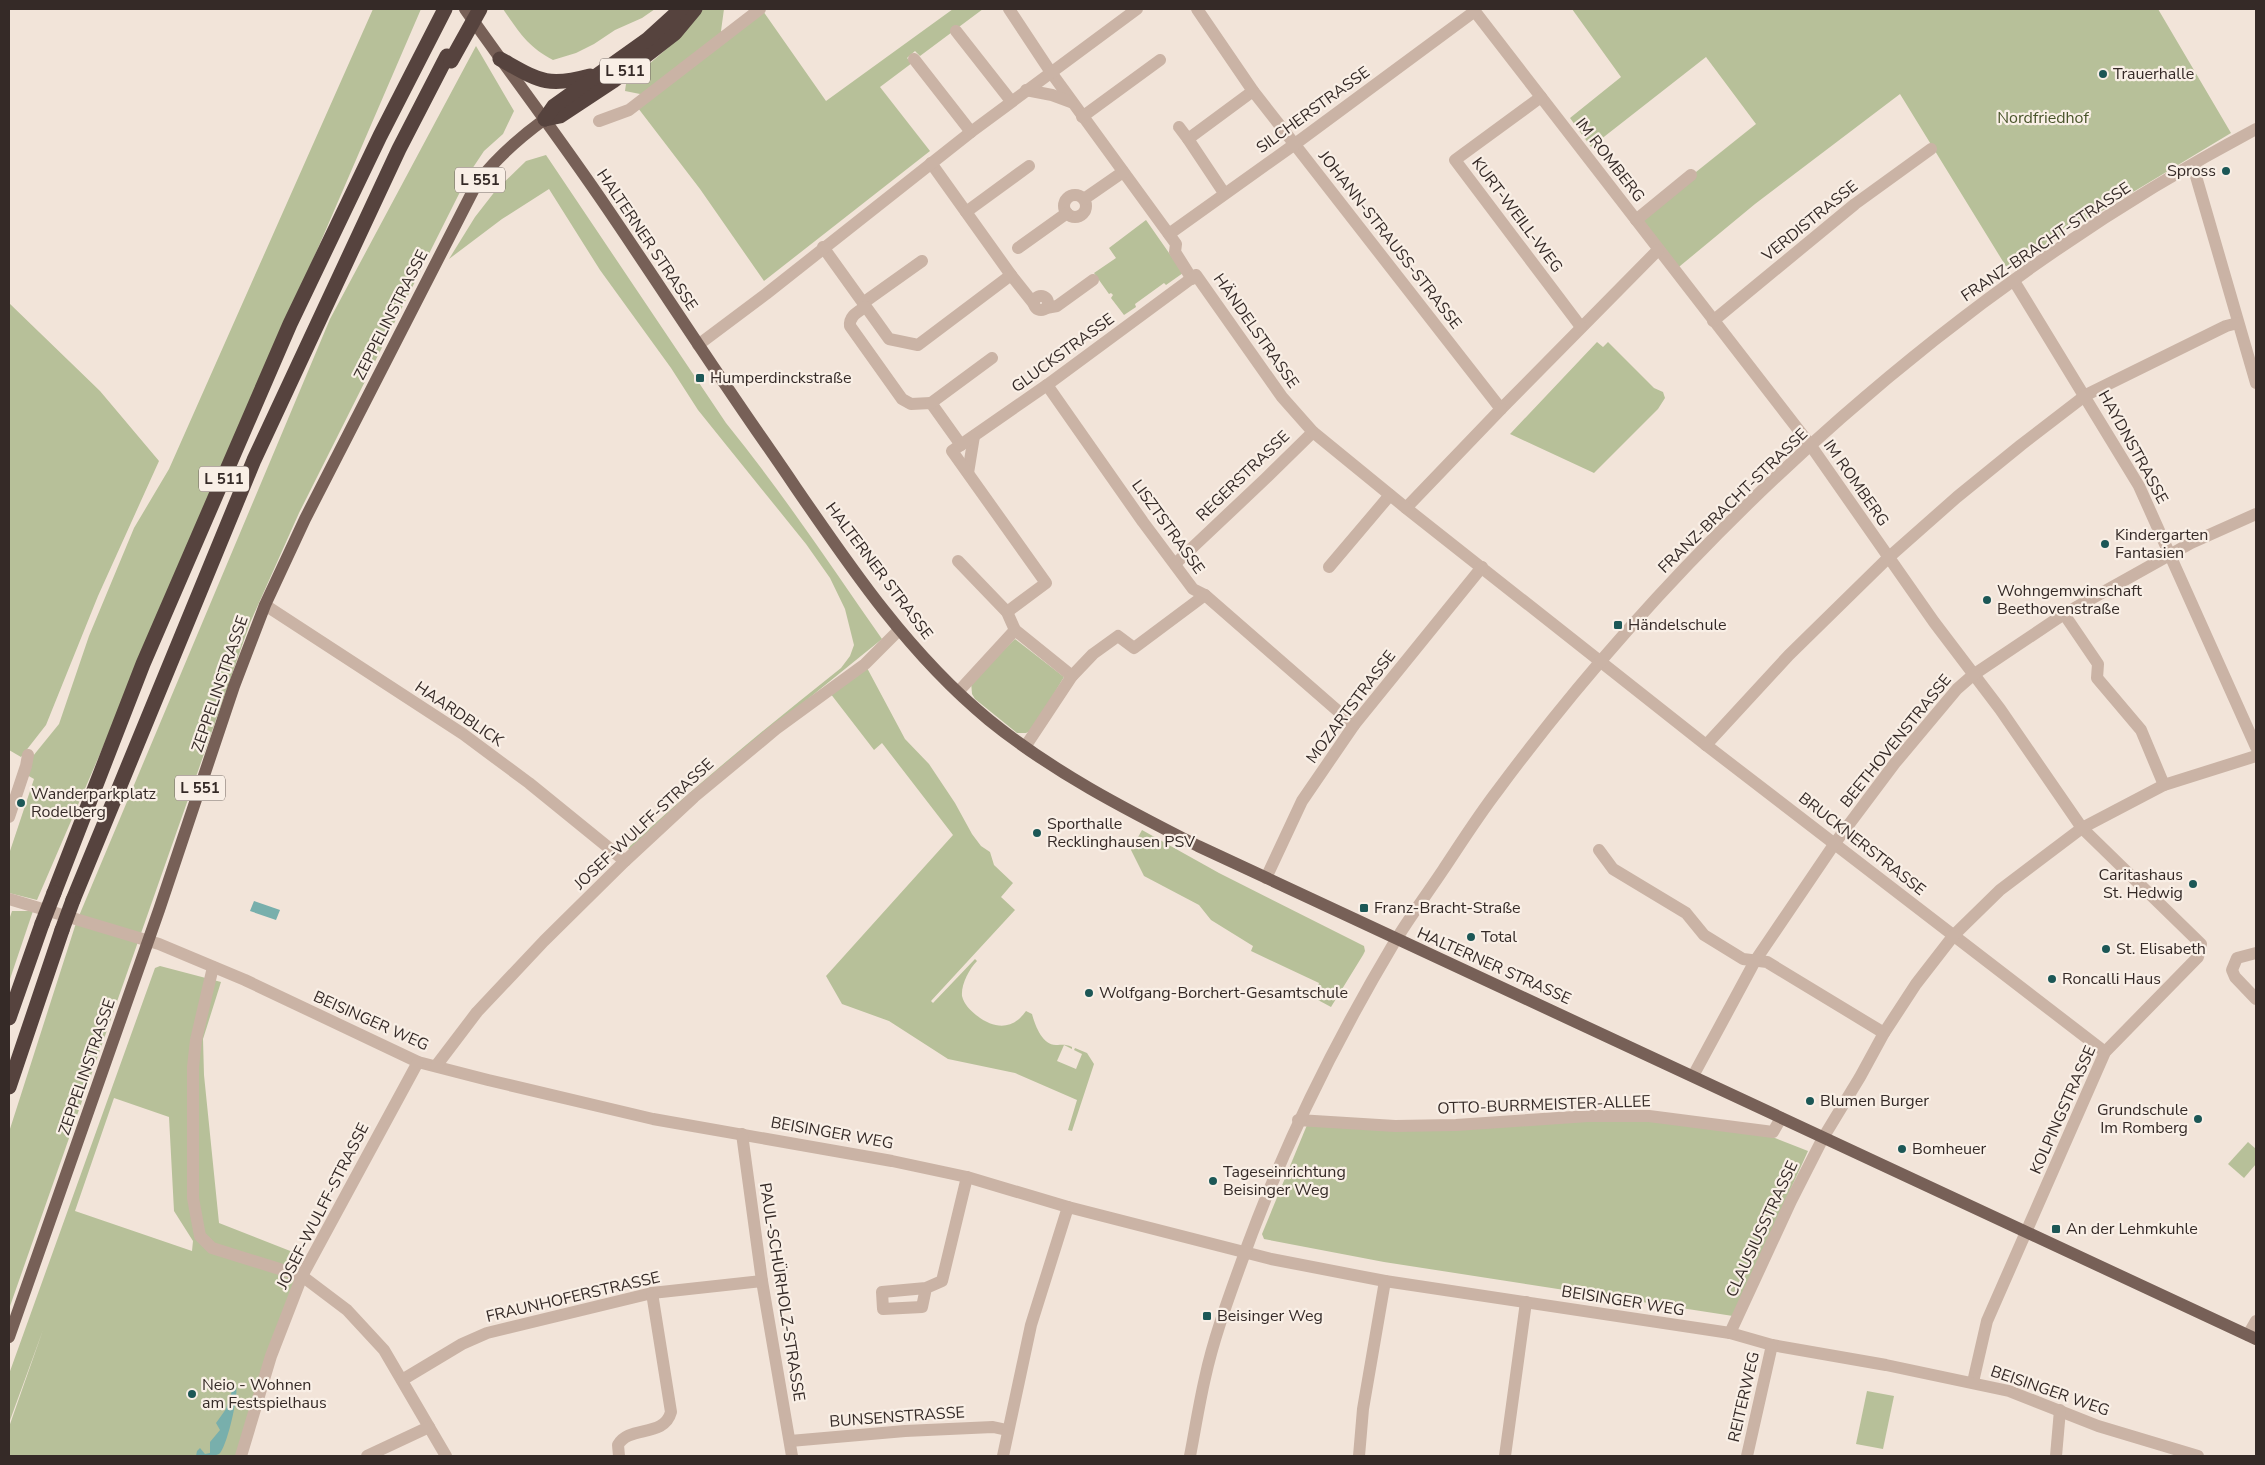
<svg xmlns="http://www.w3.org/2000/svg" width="2265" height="1465" viewBox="0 0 2265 1465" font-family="'Nunito Sans',sans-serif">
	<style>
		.green { fill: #b7c099; fill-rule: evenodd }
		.water { fill: #78afac }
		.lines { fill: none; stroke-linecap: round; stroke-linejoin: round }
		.minor { stroke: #cab3a5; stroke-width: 12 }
		.major { stroke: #776057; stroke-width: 12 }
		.highway { stroke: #56433e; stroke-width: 15 }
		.highway-bridge { stroke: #56433e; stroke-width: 15 }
		.poi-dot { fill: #1c5756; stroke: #f9efe6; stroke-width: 2 }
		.labels { text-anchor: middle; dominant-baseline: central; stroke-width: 4.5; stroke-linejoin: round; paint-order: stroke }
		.shield { fill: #f9efe6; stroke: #706560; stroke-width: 1 }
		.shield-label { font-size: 15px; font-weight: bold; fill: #352a27 }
		.poi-label { font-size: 16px; fill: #352a27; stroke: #f9efe6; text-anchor: start }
		.street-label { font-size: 16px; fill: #352a27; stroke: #f9efe6 }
		.park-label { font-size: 16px; fill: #48542a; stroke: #f9efe6 }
	</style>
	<rect width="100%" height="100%" fill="#f2e4d9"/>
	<g class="green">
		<polygon points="373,9 421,9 37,900 9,893 9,854 34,779 27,775 33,756 59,724 89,636 134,528 169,469"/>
		<path d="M503 9H655L642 18 615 30 594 44 576 53 553 60C528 47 519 32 503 9Z"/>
		<polygon points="699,9 724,9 721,31 727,38 763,11 826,101 953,9 983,9 920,56 915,51 907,58 912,63 880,87 930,151 764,281 700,189 638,108 640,94 625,91 626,84 678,39"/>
		<polygon points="1572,9 2158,9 2231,133 2007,268 1900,94 1755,204 1674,271 1636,220 1756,124 1706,57 1591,147 1570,118 1621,77"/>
		<polygon points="476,46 514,111 503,134 484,151 470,172 299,513 250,623 9,1309 9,1132 76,923 330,319"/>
		<path d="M546 155 726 423C782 492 831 566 882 639L772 728 633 849H627C696 785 768 726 841 668L850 656 854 645 845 609 830 578 806 544 698 410 671 368 600 270 549 189 502 219 449 259 475 217 496 190 526 161Z"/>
		<polygon points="1146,220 1183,273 1166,285 1164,283 1135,304 1136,307 1124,315 1111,298 1113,295 1111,293 1109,294 1094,273 1116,258 1109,248"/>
		<polygon points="9,303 100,391 159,461 98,596 46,725 21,757 9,750"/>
		<polygon points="1597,342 1603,347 1608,342 1654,388 1663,392 1665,398 1658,409 1594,473 1510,434"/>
		<polygon points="1015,639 1064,677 1032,730 1026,733 1017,733 975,699 972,694 971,681"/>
		<path d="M866 666 905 739 929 764 955 803 972 834 981 846 990 852 994 865 1013 883 1001 897 1015 910 931 1001 933 1003 975 959 977 961C969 969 961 985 962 996 964 1004 970 1010 976 1015 994 1029 1012 1031 1026 1011L1032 1014C1035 1025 1042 1045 1056 1045 1063 1045 1065 1044 1072 1047V1049L1064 1045 1057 1061 1076 1069 1082 1054 1074 1050 1075 1048 1087 1053 1094 1064 1072 1131 1068 1130 1077 1100 1015 1073 948 1059 889 1021 842 1004 826 976 953 835 882 743 874 750 830 693Z"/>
		<polygon points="1142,830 1219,873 1364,946 1365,951 1363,955 1331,1007 1318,1000 1322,992 1317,989 1319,983 1251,951 1253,946 1211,920 1199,905 1144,876 1131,850"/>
		<polygon points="12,911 33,911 9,982 9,920"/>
		<path d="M160 966 221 982 203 1039 204 1075 219 1223 303 1256 237 1456H9V1427L43 1330 9 1423V1374L155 968ZM114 1098 169 1117 174 1211 193 1241 192 1251 75 1211Z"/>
		<polygon points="1643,1120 1765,1134 1808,1151 1733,1316 1384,1262 1264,1239 1262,1234 1307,1125"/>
		<polygon points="2248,1142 2256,1149 2256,1164 2244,1178 2228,1164"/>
		<polygon points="1867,1391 1894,1396 1883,1449 1856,1444"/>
	</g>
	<g class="water">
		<polygon points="254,901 280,910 276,920 250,911"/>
		<path d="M236 1386C239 1396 226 1450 219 1454 214 1457 203 1456 196 1456L197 1451 200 1448 205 1454 210 1453V1442L220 1430 216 1423 226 1409 233 1388Z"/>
	</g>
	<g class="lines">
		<g class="minor">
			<polyline points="1009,9 1050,71 1176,244 1175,252 1192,279"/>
			<polyline points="1197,9 1253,91 1188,139 1224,193"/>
			<polyline points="1473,9 1811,446 1934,622 2000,709 2082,828 2201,944 2198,957 2105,1052 1987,1321 1973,1382"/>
			<polyline points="956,31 1011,101"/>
			<polyline points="914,59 971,132"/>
			<polyline points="1026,90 1052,95 1071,102"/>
			<polyline points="1253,91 1501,409 1658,250"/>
			<polyline points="1541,97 1455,160 1581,327"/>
			<polyline points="1082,117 1160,60"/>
			<polyline points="599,121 629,110 760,9"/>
			<polyline points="1179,127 1188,139"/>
			<polyline points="931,163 1011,275 1034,304"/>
			<polyline points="2193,166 2256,383"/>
			<circle cx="1075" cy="206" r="11"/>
			<polyline points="1084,199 1123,172"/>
			<polyline points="966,212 1029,166"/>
			<polyline points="1636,220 1691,175"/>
			<polyline points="1169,234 1295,144 1475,11"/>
			<polyline points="823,247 889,339 918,345 1011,275"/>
			<polyline points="1018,248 1067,213"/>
			<polyline points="2014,281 2139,486 2256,747"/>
			<circle cx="1041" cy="303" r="7"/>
			<polyline points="863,303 922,261"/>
			<path d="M865 307C858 312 849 316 850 326L902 399 911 404 931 403 961 445"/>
			<polyline points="1046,308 1057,306 1093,280"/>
			<polyline points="1713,321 1855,204 1931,149"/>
			<polyline points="698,345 766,294 971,132 1137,9"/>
			<polyline points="1047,385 1143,522 1193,589 1205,595 1354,725"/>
			<polyline points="931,403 992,358"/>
			<polyline points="968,473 974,436"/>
			<polyline points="1406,508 1501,409"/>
			<polyline points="958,561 1007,612 1015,630"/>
			<polyline points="1175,564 1265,479 1313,432"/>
			<polyline points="1329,567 1390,495"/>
			<polyline points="265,605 463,734 529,783 625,861"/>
			<polyline points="1007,612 1046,583 952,451 1047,385 1196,275 1282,397 1313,432 1406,508 1706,745 2105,1052"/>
			<polyline points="2064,614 2098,664 2097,678 2141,730 2164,785"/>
			<polyline points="958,692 1015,630 1072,676"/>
			<polyline points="1706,745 1789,655 1888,558 1957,497 2021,445 2086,395 2226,326 2238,323"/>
			<polyline points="1025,747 1072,676 1093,654 1118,636 1134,648 1205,595"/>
			<polyline points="9,817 26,766 28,755"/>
			<polyline points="1599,850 1613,869 1686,913 1704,935 1743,959 1767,962 1884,1033"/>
			<polyline points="1266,878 1302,801 1354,725 1482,567"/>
			<polyline points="9,899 159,944 245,980 418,1062 488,1080 653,1119 892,1161 967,1177 1068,1207 1271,1259 1385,1281 1730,1333 1772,1345 1886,1365 2009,1391 2098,1426 2198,1456"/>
			<polyline points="2256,953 2237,958 2232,970 2235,977 2256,999"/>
			<polyline points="213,967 196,1040 193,1067 193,1198 200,1236 212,1248 302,1276 347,1310 384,1350 446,1456"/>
			<polyline points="436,1066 477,1012 544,941 625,861 694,797 776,729 865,664 899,630"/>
			<polyline points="1693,1076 1755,961 1835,843 1895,763 1957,689 1973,675 2064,614 2191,543 2256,514"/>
			<polyline points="1298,1120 1395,1126 1456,1125 1588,1116 1649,1116 1773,1132 1781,1118"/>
			<polyline points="742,1134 762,1281 792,1456"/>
			<polyline points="926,1288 922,1307 883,1309 882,1292 926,1288 942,1281 967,1177"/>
			<polyline points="1730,1333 1791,1201 1823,1138 1860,1077 1884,1033 1916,984 1954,935 2000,890 2082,828 2164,785 2256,756"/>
			<polyline points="2248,1335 2256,1321"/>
			<polyline points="402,1380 462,1344 487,1333 652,1293 762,1281"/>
			<polyline points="790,1441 905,1431 993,1427 1007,1430"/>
			<polyline points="241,1456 271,1356 302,1276 418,1062"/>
			<polyline points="367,1456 429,1427"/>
			<path d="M619 1456 618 1445C629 1425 664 1438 671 1412L652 1293"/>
			<polyline points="1003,1456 1031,1325 1068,1207"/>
			<path d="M1190 1456C1195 1430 1199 1404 1205 1378 1213 1341 1226 1305 1239 1269 1279 1155 1332 1047 1394 943 1409 918 1427 894 1443 870 1461 843 1478 816 1498 790 1696 523 1962 285 2256 129"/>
			<polyline points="1359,1456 1363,1409 1385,1281"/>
			<polyline points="1505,1456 1526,1302"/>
			<polyline points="1747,1456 1772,1345"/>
			<polyline points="2056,1456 2060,1410"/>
		</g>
		<g class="major">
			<path d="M465 9C512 76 561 140 607 208 658 283 707 359 759 434 829 534 894 642 989 720 1053 772 1125 809 1198 846L2256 1339"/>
			<path d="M9 1337 159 910 234 686 265 605 305 519 477 183C497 157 519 138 545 119"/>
		</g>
		<g class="highway">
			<path d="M500 59C538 80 546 88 590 76"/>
			<polyline points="545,119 560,116 613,81 675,33 695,9"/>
			<polyline points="545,119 554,106 648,39 681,9"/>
			<polyline points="54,893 143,664 290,324 380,136 445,9"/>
			<polyline points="73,900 254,460 399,149 447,56"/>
			<polyline points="9,1018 42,924"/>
			<polyline points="9,1087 62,930"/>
		</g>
		<g class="highway-bridge">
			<polyline points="451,61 480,9"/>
			<polyline points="42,924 54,893"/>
			<polyline points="62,930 73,900"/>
		</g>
	</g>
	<g class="poi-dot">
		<circle cx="2103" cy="74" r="5"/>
		<circle cx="2226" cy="171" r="5"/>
		<rect x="695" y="373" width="10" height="10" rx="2.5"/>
		<circle cx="2105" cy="544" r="5"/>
		<circle cx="1987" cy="600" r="5"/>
		<rect x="1613" y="620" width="10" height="10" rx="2.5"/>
		<circle cx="21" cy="803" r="5"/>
		<circle cx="1037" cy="833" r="5"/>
		<circle cx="2193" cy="884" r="5"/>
		<rect x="1359" y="903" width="10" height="10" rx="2.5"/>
		<circle cx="1471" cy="937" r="5"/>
		<circle cx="2106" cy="949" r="5"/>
		<circle cx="2052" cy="979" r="5"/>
		<circle cx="1089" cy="993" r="5"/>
		<circle cx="1810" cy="1101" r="5"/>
		<circle cx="2198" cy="1119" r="5"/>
		<circle cx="1902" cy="1149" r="5"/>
		<circle cx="1213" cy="1181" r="5"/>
		<rect x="2051" y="1224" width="10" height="10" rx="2.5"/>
		<rect x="1202" y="1311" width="10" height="10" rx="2.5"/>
		<circle cx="192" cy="1394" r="5"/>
	</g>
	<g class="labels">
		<g class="shield">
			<rect x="600" y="58.5" width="50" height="25" rx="4"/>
			<rect x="455" y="167.5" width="50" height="25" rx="4"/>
			<rect x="199" y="466.5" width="50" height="25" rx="4"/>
			<rect x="175" y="775.5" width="50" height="25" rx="4"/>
		</g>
		<g class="shield-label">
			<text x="625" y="71">L 511</text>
			<text x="480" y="180">L 551</text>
			<text x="224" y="479">L 511</text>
			<text x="200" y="788">L 551</text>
		</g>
		<g class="poi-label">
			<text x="2113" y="74">Trauerhalle</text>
			<text x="2216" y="171" text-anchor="end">Spross</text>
			<text x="710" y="378">Humperdinckstraße</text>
			<text x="2115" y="535">Kindergarten<tspan x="2115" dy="18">Fantasien</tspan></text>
			<text x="1997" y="591">Wohngemwinschaft<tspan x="1997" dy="18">Beethovenstraße</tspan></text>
			<text x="1628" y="625">Händelschule</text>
			<text x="31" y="794">Wanderparkplatz<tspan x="31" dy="18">Rodelberg</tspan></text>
			<text x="1047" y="824">Sporthalle<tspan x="1047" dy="18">Recklinghausen PSV</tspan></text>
			<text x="2183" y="875" text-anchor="end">Caritashaus<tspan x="2183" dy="18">St. Hedwig</tspan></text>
			<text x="1374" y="908">Franz-Bracht-Straße</text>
			<text x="1481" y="937">Total</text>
			<text x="2116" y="949">St. Elisabeth</text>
			<text x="2062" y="979">Roncalli Haus</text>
			<text x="1099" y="993">Wolfgang-Borchert-Gesamtschule</text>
			<text x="1820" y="1101">Blumen Burger</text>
			<text x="2188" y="1110" text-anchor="end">Grundschule<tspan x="2188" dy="18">Im Romberg</tspan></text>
			<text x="1912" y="1149">Bomheuer</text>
			<text x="1223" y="1172">Tageseinrichtung<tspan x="1223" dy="18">Beisinger Weg</tspan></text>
			<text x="2066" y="1229">An der Lehmkuhle</text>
			<text x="1217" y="1316">Beisinger Weg</text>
			<text x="202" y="1385">Neio - Wohnen<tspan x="202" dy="18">am Festspielhaus</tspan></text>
		</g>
		<g class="street-label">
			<text transform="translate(1313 110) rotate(-36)">SILCHERSTRASSE</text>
			<text transform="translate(1610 160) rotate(52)">IM ROMBERG</text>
			<text transform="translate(1517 215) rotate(53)">KURT-WEILL-WEG</text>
			<text transform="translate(1810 221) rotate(-39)">VERDISTRASSE</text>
			<text transform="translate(647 240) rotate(56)">HALTERNER STRASSE</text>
			<text transform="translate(1390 240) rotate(52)">JOHANN-STRAUSS-STRASSE</text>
			<text transform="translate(2046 242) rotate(-34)">FRANZ-BRACHT-STRASSE</text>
			<text transform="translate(391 315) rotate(-63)">ZEPPELINSTRASSE</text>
			<text transform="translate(1256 331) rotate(55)">HÄNDELSTRASSE</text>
			<text transform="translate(1063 353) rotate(-36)">GLUCKSTRASSE</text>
			<text transform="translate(2133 447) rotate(61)">HAYDNSTRASSE</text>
			<text transform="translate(1243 476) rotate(-44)">REGERSTRASSE</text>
			<text transform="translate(1856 483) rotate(55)">IM ROMBERG</text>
			<text transform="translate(1733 501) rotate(-44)">FRANZ-BRACHT-STRASSE</text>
			<text transform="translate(1168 527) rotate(54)">LISZTSTRASSE</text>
			<text transform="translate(879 571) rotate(53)">HALTERNER STRASSE</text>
			<text transform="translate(220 684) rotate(-71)">ZEPPELINSTRASSE</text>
			<text transform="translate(1351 707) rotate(-53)">MOZARTSTRASSE</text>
			<text transform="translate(459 714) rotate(34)">HAARDBLICK</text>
			<text transform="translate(1896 741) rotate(-51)">BEETHOVENSTRASSE</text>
			<text transform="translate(644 824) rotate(-43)">JOSEF-WULFF-STRASSE</text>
			<text transform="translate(1862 844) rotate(38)">BRUCKNERSTRASSE</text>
			<text transform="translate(1494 966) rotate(24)">HALTERNER STRASSE</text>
			<text transform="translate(371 1021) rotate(24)">BEISINGER WEG</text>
			<text transform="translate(87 1067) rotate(-71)">ZEPPELINSTRASSE</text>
			<text transform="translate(1544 1105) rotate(-2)">OTTO-BURRMEISTER-ALLEE</text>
			<text transform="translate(2063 1110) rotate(-66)">KOLPINGSTRASSE</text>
			<text transform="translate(832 1133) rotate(10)">BEISINGER WEG</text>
			<text transform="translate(323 1206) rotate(-63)">JOSEF-WULFF-STRASSE</text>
			<text transform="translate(1762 1229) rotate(-65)">CLAUSIUSSTRASSE</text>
			<text transform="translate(782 1292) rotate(81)">PAUL-SCHÜRHOLZ-STRASSE</text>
			<text transform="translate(573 1297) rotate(-13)">FRAUNHOFERSTRASSE</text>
			<text transform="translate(1623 1301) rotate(9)">BEISINGER WEG</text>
			<text transform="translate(2050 1391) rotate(19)">BEISINGER WEG</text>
			<text transform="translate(1744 1397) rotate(-77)">REITERWEG</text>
			<text transform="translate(897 1417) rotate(-4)">BUNSENSTRASSE</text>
		</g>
		<g class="park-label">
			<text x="2043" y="118">Nordfriedhof</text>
		</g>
	</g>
	<rect width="2265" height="1465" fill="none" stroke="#352a27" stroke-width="20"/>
</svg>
